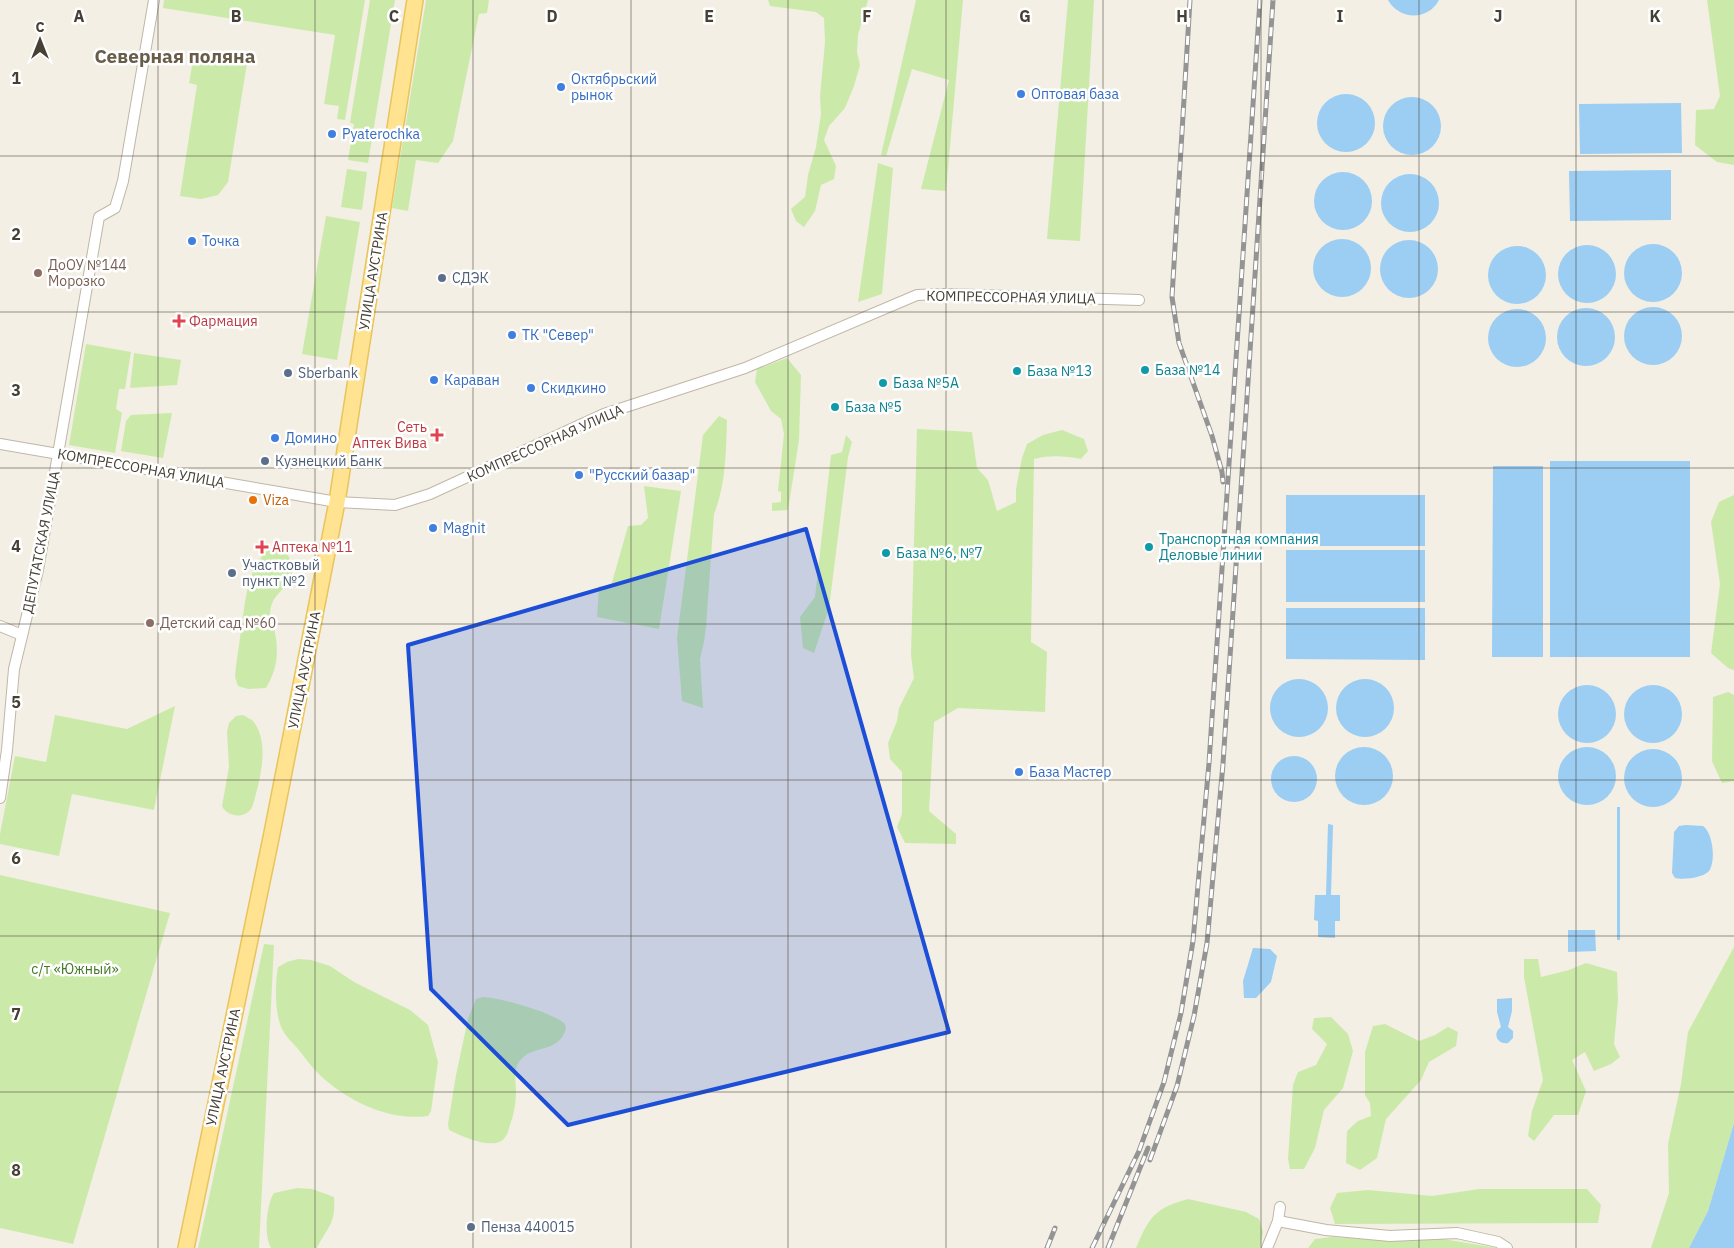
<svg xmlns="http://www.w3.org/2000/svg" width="1734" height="1248" viewBox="0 0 1734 1248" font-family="'IBM Plex Sans',sans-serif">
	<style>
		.green { fill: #cbeaaa }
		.water { fill: #9ccdf3 }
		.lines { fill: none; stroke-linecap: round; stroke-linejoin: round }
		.minor-casing { stroke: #bfb7a6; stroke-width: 12 }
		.primary-casing { stroke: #e9c45c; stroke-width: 18 }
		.minor { stroke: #fff; stroke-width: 10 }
		.primary { stroke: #ffe391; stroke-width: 15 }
		.rail-casing { stroke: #949494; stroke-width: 5 }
		.rail { stroke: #fff; stroke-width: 3; stroke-dasharray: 9; stroke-linecap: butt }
		.marked { fill: #1d4ed8; fill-opacity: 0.2; stroke: #1d4ed8; stroke-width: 4; stroke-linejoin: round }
		.grid { fill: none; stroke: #453f34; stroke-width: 1; stroke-opacity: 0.55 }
		.shop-dot { fill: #3f7fe0; stroke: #fff; stroke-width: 2 }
		.education-dot { fill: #8d6e63; stroke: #fff; stroke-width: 2 }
		.service-dot { fill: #5c6f8a; stroke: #fff; stroke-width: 2 }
		.health-dot { fill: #e0444e; stroke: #fff; stroke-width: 2 }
		.culture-dot { fill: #0f9aa8; stroke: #fff; stroke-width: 2 }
		.food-dot { fill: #e8710a; stroke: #fff; stroke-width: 2 }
		.labels { text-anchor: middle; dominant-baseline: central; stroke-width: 5; stroke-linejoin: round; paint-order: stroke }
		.shop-label { font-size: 14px; fill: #366cbe; stroke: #fff; text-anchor: start }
		.education-label { font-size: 14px; fill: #785e54; stroke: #fff; text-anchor: start }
		.street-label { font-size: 14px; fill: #453f34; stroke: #fff }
		.service-label { font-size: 14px; fill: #4e5e75; stroke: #fff; text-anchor: start }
		.health-label { font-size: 14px; fill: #be3a42; stroke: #fff; text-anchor: start }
		.culture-label { font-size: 14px; fill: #0d838f; stroke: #fff; text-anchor: start }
		.food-label { font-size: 14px; fill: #c56008; stroke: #fff; text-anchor: start }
		.park-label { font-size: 14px; fill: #427924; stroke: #fff }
		.district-label { font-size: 19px; font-weight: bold; fill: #695d4a; stroke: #fff }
		.grid-label { font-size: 16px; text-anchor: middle; font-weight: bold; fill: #453f34; stroke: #fff; stroke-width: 5; stroke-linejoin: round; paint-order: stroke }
	</style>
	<rect width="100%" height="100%" fill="#f3efe4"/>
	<g class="green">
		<polygon points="164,0 365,0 345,120 337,119 339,106 324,104 335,35 163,8"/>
		<polygon points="370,0 395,0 368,163 348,160 354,124 350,123"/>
		<polygon points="426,0 489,0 487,13 479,14 453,141 438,163 416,160 408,211 392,208"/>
		<polygon points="768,0 868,0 858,35 857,52 860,65 854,86 845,108 829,126 824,140 836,166 834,179 821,185 815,211 804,227 796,221 791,209 805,197 808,175 816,147 821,114 820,96 825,42 824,18 816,12 770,6"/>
		<polygon points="916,0 963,0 946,191 921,189 949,80 912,69 886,156 881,155"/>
		<polygon points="1068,0 1094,0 1080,241 1047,239"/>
		<polygon points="1707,0 1734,0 1734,165 1717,162 1695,145 1696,110 1714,109 1720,96"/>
		<polygon points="194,55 247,63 228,182 218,195 201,199 180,196 197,85 189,83"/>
		<polygon points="878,163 893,168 882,294 858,302"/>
		<polygon points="347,169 367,172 362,210 341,207"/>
		<polygon points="326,216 360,222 337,360 302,354"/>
		<polygon points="86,344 131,352 125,389 119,389 116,409 122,413 115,453 69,445"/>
		<polygon points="134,353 181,360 177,385 130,388"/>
		<polygon points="787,358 801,375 799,440 788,510 772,511 772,503 781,502 781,492 778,491 784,434 781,419 771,411 755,382 757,369"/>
		<polygon points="172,413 163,458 121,451 126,421 131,415"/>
		<path d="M719 416 727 420C726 451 726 485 714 514L706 627 704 642 700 659 703 708 682 701 677 638 703 435Z"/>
		<path d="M917 429 972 432 977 468 988 480 997 511 1016 502V489L1022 458 1027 444 1043 435 1062 430 1084 439 1088 451 1081 459C1065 456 1050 455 1034 459L1031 642 1047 652 1045 712 958 708 934 722 929 811 956 834V844L905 843 897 827 902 814V772L890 759 888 743 897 721 899 708 914 678 911 656Z"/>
		<polygon points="846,435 852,442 848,457 829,608 814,653 803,648 800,617 815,597 831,455 842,452"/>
		<polygon points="644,486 681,491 659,629 597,617 599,586 611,586 628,526 641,525 648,518"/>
		<polygon points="1734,495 1734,670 1728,668 1711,653 1720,584 1711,522 1719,502"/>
		<path d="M275 546C281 548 286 551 289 557 302 589 271 586 270 614 269 620 274 626 275 633 279 653 277 670 266 688L248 689 238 686 235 677C236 662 239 646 241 631 245 604 247 560 275 546Z"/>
		<polygon points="1728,692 1734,695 1734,781 1722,783 1712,761 1713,697"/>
		<polygon points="175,706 154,810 72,794 59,856 0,844 0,834 15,756 46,762 55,715 127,729"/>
		<path d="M243 715C246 717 251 719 253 721 268 739 262 770 257 790 255 796 254 804 251 809 244 819 227 817 222 806L229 767 227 732 229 723 236 716Z"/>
		<polygon points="0,875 170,913 73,1244 0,1228"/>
		<polygon points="264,944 274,945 259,1248 198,1248"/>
		<polygon points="1734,947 1734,1123 1708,1211 1689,1248 1651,1248 1669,1193 1668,1144 1681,1084 1688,1032"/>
		<path d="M298 959 311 960 330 966 354 982 410 1010 428 1025 438 1062 431 1111 428 1116C391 1121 351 1103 323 1078 314 1070 306 1059 298 1049 292 1042 283 1034 280 1024 275 1010 275 982 278 967L287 962Z"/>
		<polygon points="1524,959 1538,959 1541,977 1569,970 1586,963 1617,972 1618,1000 1614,1044 1620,1057 1611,1064 1594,1071 1585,1052 1572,1060 1586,1091 1578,1115 1554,1115 1534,1141 1528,1136 1532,1111 1543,1080 1524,977"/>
		<path d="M483 997C501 998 552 1012 565 1024L566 1028C559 1055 532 1043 519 1062 513 1070 516 1081 516 1091 516 1103 514 1114 510 1125 509 1128 508 1133 506 1136 496 1153 462 1136 449 1130L448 1124 456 1075 468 1019 476 999Z"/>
		<polygon points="1331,1017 1348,1034 1353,1051 1343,1088 1324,1110 1315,1148 1304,1169 1290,1169 1288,1159 1293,1085 1298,1072 1316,1065 1327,1044 1312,1029 1314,1018"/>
		<polygon points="1385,1024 1419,1041 1435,1035 1448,1027 1458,1032 1456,1046 1429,1062 1421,1080 1386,1119 1377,1158 1360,1170 1346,1163 1347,1131 1358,1121 1371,1116 1370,1103 1365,1095 1365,1052 1373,1026"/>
		<path d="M297 1188 312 1189 334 1197C336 1224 328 1226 317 1248H271C264 1236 266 1205 274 1193Z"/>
		<polygon points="1479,1189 1587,1189 1601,1205 1598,1223 1335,1224 1330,1208 1337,1193 1368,1190 1432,1196"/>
		<path d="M1188 1199 1246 1212 1259 1219 1263 1232 1260 1248H1136C1149 1217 1155 1208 1188 1199Z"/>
		<polygon points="1331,1237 1387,1240 1431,1237 1497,1248 1308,1248 1315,1239"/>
	</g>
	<g class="water">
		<path d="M1388 0H1439C1428 21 1399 20 1388 0Z"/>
		<circle cx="1346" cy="123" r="29"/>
		<circle cx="1412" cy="126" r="29"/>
		<polygon points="1681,103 1682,153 1580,154 1579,104"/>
		<polygon points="1671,170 1671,220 1570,221 1569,171"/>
		<circle cx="1343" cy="201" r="29"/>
		<circle cx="1410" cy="203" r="29"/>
		<circle cx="1342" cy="268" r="29"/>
		<circle cx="1409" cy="269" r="29"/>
		<circle cx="1653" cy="273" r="29"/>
		<circle cx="1587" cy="274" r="29"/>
		<circle cx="1517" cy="275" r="29"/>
		<circle cx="1653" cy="336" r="29"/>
		<circle cx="1586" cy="337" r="29"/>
		<circle cx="1517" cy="338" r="29"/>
		<rect x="1550" y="461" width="140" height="196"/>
		<polygon points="1493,466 1543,466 1543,657 1492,657"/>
		<rect x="1286" y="495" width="139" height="51"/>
		<rect x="1286" y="550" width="139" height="52"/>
		<polygon points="1286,608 1425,608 1425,660 1286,659"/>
		<circle cx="1365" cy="708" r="29"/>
		<circle cx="1299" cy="708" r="29"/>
		<circle cx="1653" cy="714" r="29"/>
		<circle cx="1587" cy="714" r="29"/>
		<circle cx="1364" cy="776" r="29"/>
		<circle cx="1587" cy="776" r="29"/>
		<circle cx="1653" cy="778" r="29"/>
		<circle cx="1294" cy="779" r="23"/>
		<rect x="1617" y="807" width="3" height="133"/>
		<polygon points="1328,824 1333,825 1331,895 1340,895 1340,921 1335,921 1335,938 1318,937 1318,921 1314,920 1315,895 1326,895"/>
		<path d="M1686 825 1703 826C1713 833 1716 861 1709 871 1703 878 1683 880 1675 878L1672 873 1674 832 1679 826Z"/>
		<polygon points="1568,930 1595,930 1596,951 1568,952"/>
		<polygon points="1253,948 1270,949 1277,956 1271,982 1256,998 1244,998 1243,981"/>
		<path d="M1512 998V1011L1508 1027 1513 1031V1038L1508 1043C1497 1045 1492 1033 1501 1027L1497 1012V999Z"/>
		<polygon points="1734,1123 1734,1248 1689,1248 1708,1211"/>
	</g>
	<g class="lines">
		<g class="minor-casing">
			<g id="minor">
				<polyline points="0,444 337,502 395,505 430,494 604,414 745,368 917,295 944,294 1139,300"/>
				<polyline points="0,626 22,635"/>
				<polyline points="0,798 7,750 14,669 38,570 99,217 115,208 123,181 154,0"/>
				<polyline points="1278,1221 1326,1230 1390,1236 1457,1233 1498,1242 1507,1248"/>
				<polyline points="1267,1248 1278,1221 1280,1207"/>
			</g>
		</g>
		<g class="primary-casing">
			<polyline id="primary" points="186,1248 272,833 337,502 415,0"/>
		</g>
		<use href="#minor" class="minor"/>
		<use href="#primary" class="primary"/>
		<g class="rail-casing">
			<g id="rail">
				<polyline points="1190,0 1172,297 1179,343 1212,436 1222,472 1223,482"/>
				<polyline points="1150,1160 1177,1086 1194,1016 1207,943 1223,764 1273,0"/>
				<polyline points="1047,1248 1055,1228"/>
				<polyline points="1092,1248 1139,1151 1164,1082 1181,1013 1193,941 1209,763 1260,0"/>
				<polyline points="1108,1248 1148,1148"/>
			</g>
		</g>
		<use href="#rail" class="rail"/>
	</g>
	<path class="marked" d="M806 529 949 1032 568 1125 431 989 408 645Z"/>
	<path class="grid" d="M158 0V1248M315 0V1248M473 0V1248M631 0V1248M788 0V1248M946 0V1248M1103 0V1248M1261 0V1248M1419 0V1248M1576 0V1248M0 156H1734M0 312H1734M0 468H1734M0 624H1734M0 780H1734M0 936H1734M0 1092H1734"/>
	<g class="shop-dot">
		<circle cx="561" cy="87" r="5"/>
		<circle cx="1021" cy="94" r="5"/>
		<circle cx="332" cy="134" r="5"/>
		<circle cx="192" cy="241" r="5"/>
		<circle cx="512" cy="335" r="5"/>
		<circle cx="434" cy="380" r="5"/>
		<circle cx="531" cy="388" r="5"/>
		<circle cx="275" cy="438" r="5"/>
		<circle cx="579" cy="475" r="5"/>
		<circle cx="433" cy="528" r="5"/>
		<circle cx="1019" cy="772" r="5"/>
	</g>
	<g class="education-dot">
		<circle cx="38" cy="273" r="5"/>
		<circle cx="150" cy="623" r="5"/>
	</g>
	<g class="service-dot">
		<circle cx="442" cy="278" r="5"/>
		<circle cx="288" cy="373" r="5"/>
		<circle cx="265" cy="461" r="5"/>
		<circle cx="232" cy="573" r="5"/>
		<circle cx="471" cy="1227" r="5"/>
	</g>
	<g class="health-dot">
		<path d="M176.5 313.5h5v5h5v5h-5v5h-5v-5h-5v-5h5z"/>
		<path d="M434.5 427.5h5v5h5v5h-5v5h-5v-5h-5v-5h5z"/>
		<path d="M259.5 539.5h5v5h5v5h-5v5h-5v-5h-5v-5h5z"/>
	</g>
	<g class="culture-dot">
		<circle cx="1145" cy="370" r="5"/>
		<circle cx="1017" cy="371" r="5"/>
		<circle cx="883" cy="383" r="5"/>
		<circle cx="835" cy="407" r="5"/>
		<circle cx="1149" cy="547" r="5"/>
		<circle cx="886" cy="553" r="5"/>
	</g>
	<circle class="food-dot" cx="253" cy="500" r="5"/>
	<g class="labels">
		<g class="shop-label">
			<text x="571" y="79">Октябрьский<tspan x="571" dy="16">рынок</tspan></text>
			<text x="1031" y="94">Оптовая база</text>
			<text x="342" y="134">Pyaterochka</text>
			<text x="202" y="241">Точка</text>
			<text x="522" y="335">ТК "Север"</text>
			<text x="444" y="380">Караван</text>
			<text x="541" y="388">Скидкино</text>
			<text x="285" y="438">Домино</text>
			<text x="589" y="475">"Русский базар"</text>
			<text x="443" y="528">Magnit</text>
			<text x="1029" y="772">База Мастер</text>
		</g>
		<g class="education-label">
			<text x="48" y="265">ДоОУ №144<tspan x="48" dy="16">Морозко</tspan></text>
			<text x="160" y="623">Детский сад №60</text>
		</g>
		<g class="street-label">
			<text transform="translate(373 271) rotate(-81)">УЛИЦА АУСТРИНА</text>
			<text transform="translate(1011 297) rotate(1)">КОМПРЕССОРНАЯ УЛИЦА</text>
			<text transform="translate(545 443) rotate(-24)">КОМПРЕССОРНАЯ УЛИЦА</text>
			<text transform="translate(141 468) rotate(10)">КОМПРЕССОРНАЯ УЛИЦА</text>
			<text transform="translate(41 542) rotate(-79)">ДЕПУТАТСКАЯ УЛИЦА</text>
			<text transform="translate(304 670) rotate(-79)">УЛИЦА АУСТРИНА</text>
			<text transform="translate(223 1067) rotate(-78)">УЛИЦА АУСТРИНА</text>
		</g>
		<g class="service-label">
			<text x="452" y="278">СДЭК</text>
			<text x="298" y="373">Sberbank</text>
			<text x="275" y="461">Кузнецкий Банк</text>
			<text x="242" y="565">Участковый<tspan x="242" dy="16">пункт №2</tspan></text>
			<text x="481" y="1227">Пенза 440015</text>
		</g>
		<g class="health-label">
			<text x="189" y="321">Фармация</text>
			<text x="427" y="427" text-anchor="end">Сеть<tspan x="427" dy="16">Аптек Вива</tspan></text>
			<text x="272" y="547">Аптека №11</text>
		</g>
		<g class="culture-label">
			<text x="1155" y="370">База №14</text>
			<text x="1027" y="371">База №13</text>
			<text x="893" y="383">База №5А</text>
			<text x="845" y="407">База №5</text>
			<text x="1159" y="539">Транспортная компания<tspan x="1159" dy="16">Деловые линии</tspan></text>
			<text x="896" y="553">База №6, №7</text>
		</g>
		<g class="food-label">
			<text x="263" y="500">Viza</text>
		</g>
		<g class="park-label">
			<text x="75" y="969">с/т «Южный»</text>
		</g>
		<g class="district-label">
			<text x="175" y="56">Северная поляна</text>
		</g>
	</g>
	<g class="grid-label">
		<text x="79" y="22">A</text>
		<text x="236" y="22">B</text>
		<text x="394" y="22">C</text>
		<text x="552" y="22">D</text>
		<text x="709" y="22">E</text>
		<text x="867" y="22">F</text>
		<text x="1025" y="22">G</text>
		<text x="1182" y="22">H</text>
		<text x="1340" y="22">I</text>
		<text x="1498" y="22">J</text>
		<text x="1655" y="22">K</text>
		<text x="16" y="84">1</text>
		<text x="16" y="240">2</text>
		<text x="16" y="396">3</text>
		<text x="16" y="552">4</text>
		<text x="16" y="708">5</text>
		<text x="16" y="864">6</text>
		<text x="16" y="1020">7</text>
		<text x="16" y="1176">8</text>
	</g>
	<g transform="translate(40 40)" stroke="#ffffff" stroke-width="4" paint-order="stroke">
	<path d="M0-4L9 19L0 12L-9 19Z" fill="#453f34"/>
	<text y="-8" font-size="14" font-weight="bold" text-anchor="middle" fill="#453f34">С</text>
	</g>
</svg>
